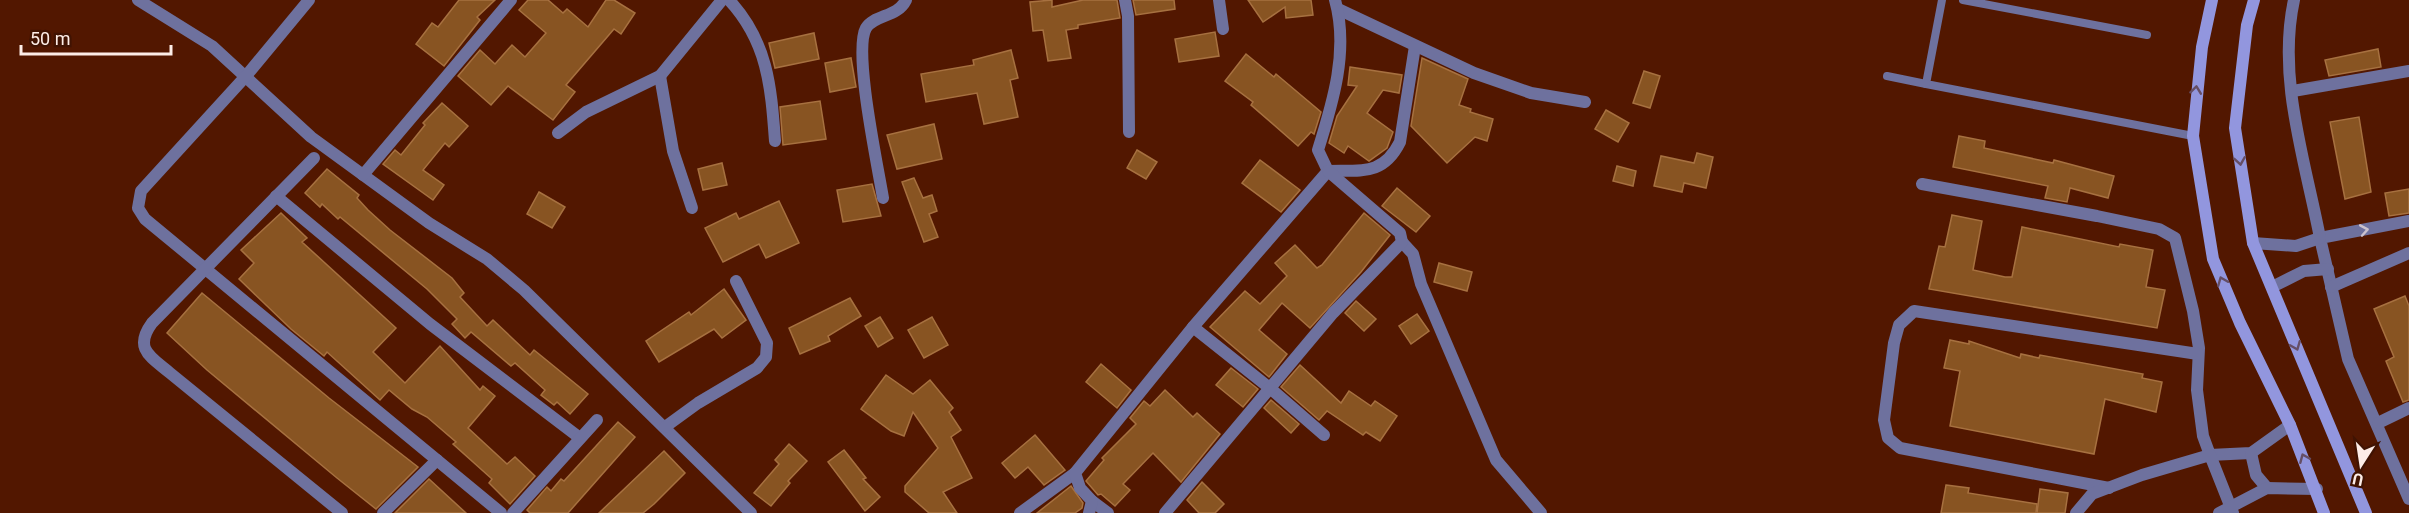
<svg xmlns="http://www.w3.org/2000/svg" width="2409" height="513" viewBox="0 0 2409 513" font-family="Roboto,sans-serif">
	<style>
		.building { fill: #885422; stroke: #a77140; stroke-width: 1.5 }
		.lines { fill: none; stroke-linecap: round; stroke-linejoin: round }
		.lane { stroke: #6e719e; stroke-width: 8 }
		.street { stroke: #6e719e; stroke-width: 12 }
		.secondary { stroke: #9296de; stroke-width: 12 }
		.oneway { stroke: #654e65 }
		.oneway2 { stroke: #cbc2cd }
	</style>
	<rect width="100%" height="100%" fill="#521700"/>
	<g class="building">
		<polygon points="459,0 495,0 477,17 480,20 444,66 416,44 432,23 438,27"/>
		<polygon points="528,0 548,0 563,13 567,9 588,27 606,0 614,0 635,13 621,34 614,29 566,85 575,92 553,120 508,86 491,105 458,76 480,50 495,64 512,45 525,57 546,33 519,10"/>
		<polygon points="1052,0 1052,7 1083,0 1117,0 1120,18 1078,25 1078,28 1066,30 1071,58 1048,61 1043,30 1033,31 1030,2"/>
		<polygon points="1133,0 1174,0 1175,9 1136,15"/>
		<polygon points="1248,0 1311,0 1313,15 1286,18 1285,7 1263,22"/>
		<polygon points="1215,32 1219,56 1179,62 1175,39"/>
		<polygon points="814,33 819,59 775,68 769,43"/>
		<polygon points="2378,49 2381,67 2329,76 2325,60"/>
		<polygon points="1011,50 1018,78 1010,80 1018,117 984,124 977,93 926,102 921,74 974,65 973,60"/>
		<polygon points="1246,54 1274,77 1276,74 1321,112 1314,134 1311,132 1298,146 1251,105 1253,102 1225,81"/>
		<polygon points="851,58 856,87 830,92 825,63"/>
		<polygon points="1422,58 1468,79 1459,105 1471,109 1470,112 1493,119 1487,141 1475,137 1447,163 1411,126"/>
		<polygon points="1350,67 1402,75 1399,93 1383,90 1367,113 1393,132 1387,148 1369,161 1348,146 1344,153 1329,143 1337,116 1357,86 1348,85"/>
		<polygon points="1644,71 1660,76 1650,108 1633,103"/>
		<polygon points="820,101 826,139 783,145 780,107"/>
		<polygon points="442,103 468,126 449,147 445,143 423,170 444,185 433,200 383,164 395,150 401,155 425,125 423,123"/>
		<polygon points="1606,110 1629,123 1618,142 1595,129"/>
		<polygon points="2359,117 2371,192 2345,199 2330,122"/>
		<polygon points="934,124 942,159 897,169 887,135"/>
		<polygon points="1959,136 1985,141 1984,148 2053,163 2054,160 2114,176 2108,198 2070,188 2067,202 2045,198 2048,186 1953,167"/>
		<polygon points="1137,150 1157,162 1146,179 1127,168"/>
		<polygon points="1697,153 1713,157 1706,188 1684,183 1682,192 1654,186 1661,156 1694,163"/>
		<polygon points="1260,160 1300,190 1281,212 1242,183"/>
		<polygon points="722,163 727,185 703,190 698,169"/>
		<polygon points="1617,166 1636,171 1633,186 1613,181"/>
		<polygon points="327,169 359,195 357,198 368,210 390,230 452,278 464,293 460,297 487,326 493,320 530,355 534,350 588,394 570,414 557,402 554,405 541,395 545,390 515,363 511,366 471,332 465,338 452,324 457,319 427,289 340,217 338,219 322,204 320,207 305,193"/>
		<polygon points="914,178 923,198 932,195 937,211 929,214 938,237 924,242 902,182"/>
		<polygon points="872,184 881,216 843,222 837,190"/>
		<polygon points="1397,188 1430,216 1416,232 1382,206"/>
		<polygon points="2409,189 2409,213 2389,216 2385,193"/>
		<polygon points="539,192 565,207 552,228 527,214"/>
		<polygon points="779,201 799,243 766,258 759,244 723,262 705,228 736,213 739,219"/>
		<polygon points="281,213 307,238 302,242 396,328 373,352 405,383 440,346 480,390 483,386 495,396 468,428 507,464 515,457 535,476 510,504 489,483 492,479 453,444 456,442 427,417 412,409 389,390 380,400 327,352 324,356 291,329 239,279 254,263 241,250"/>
		<polygon points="1364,213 1390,235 1361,272 1310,328 1282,303 1259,330 1287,354 1269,377 1210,327 1245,291 1260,304 1287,276 1275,263 1295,245 1317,268 1322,265"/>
		<polygon points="1952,215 1982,221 1973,270 2005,277 2012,277 2022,227 2119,247 2120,244 2153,250 2146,287 2165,290 2157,328 1929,289 1939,246 1945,247"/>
		<polygon points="1439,263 1472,272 1467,291 1434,282"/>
		<polygon points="724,289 746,320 722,338 714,329 659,362 646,341 689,312 691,315"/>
		<polygon points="202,293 329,398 418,467 376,509 337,478 207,370 167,333"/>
		<polygon points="2405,296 2409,306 2409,400 2403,402 2386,361 2394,357 2374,309"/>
		<polygon points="850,298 861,316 828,336 830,341 800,354 789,328"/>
		<polygon points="1356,301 1376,319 1364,331 1345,313"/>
		<polygon points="1417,314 1429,331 1411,344 1399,326"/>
		<polygon points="880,317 893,338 878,347 865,326"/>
		<polygon points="932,317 948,345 924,358 908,330"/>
		<polygon points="1950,340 1969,344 1969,341 2020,358 2021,354 2039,358 2040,355 2143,374 2142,378 2162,382 2156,412 2105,399 2094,454 1950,426 1960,371 1944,368"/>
		<polygon points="1101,364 1131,390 1117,408 1086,382"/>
		<polygon points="1300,365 1341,403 1349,391 1371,406 1375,401 1397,416 1380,441 1366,432 1363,435 1327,411 1319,420 1281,387"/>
		<polygon points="1231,368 1258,389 1243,407 1216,385"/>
		<polygon points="886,375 913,394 930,380 953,408 949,412 961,430 951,437 972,478 943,492 957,513 929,513 905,492 905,486 938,448 913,412 904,436 891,431 861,409"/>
		<polygon points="1165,390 1193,417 1197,413 1220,434 1181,482 1153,453 1123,484 1130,490 1115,506 1101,494 1098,495 1086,481 1104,460 1102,458 1136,424 1130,418 1144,401 1150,406"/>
		<polygon points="1271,400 1299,424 1291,433 1264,408"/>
		<polygon points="618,422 635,437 568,513 530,513 527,510 547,487 551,491 561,479 564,481"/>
		<polygon points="1035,435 1065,470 1044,485 1028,467 1015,478 1002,463"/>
		<polygon points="789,444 807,461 788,481 790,483 771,506 754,493 779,464 775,460"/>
		<polygon points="844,450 866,478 863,479 880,497 865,511 828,462"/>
		<polygon points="664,451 685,473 654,504 643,513 599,513"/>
		<polygon points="429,479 466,513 395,513"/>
		<polygon points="1202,482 1224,504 1215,513 1199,513 1187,500"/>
		<polygon points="1946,485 1969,488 1968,493 2037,504 2036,513 1941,513"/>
		<polygon points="1071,486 1083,503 1082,508 1075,513 1037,513"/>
		<polygon points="2040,489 2068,493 2065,513 2037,513"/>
	</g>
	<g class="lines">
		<g class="lane">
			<polyline points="1942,0 1926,84 2193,136"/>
			<polyline points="1963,0 2147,35"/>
			<polyline points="1887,76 1926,84"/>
		</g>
		<g class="street">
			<polyline points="138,0 212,46 311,137 429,223 487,259 524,290 751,513"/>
			<polyline points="309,0 246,76 141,191 138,208 145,219 501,513"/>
			<path d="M729 0C768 42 771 87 775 141"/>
			<polyline points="1125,0 1128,16 1129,132"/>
			<polyline points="1219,0 1223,29"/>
			<polyline points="1338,9 1474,73 1531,93 1585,102"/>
			<polyline points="660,76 673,151 692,208"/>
			<polyline points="2293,91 2409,71"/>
			<polyline points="558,133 586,112 660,76 722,0"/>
			<path d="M314 158 152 323C133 349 151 357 170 373L342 513"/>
			<path d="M1328 171C1361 170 1383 176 1400 142L1415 46"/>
			<polyline points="363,175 511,0"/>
			<polyline points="1922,184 2097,216 2159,229 2175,238 2193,311 2199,348 2197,390 2203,436 2210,455 2251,453 2290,425"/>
			<polyline points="276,196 430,324 580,438"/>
			<path d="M883 198C878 167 853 51 866 28 875 14 897 18 906 0"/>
			<polyline points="2409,221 2320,238 2348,359 2409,499"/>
			<polyline points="1402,242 1413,254 1421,284 1496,460 1541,513"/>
			<path d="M2253 243 2296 246 2320 238C2305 160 2277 78 2294 0"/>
			<polyline points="2272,287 2304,271 2328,269"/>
			<polyline points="2331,287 2409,253"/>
			<polyline points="1193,327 1271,389 1324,435"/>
			<polyline points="2378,423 2409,408"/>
			<polyline points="665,427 698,403 757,368 766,357 767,343 736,281"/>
			<polyline points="2251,453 2256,475 2267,488"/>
			<polyline points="2109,488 1900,448 1888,438 1884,420 1894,343 1899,325 1914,311 2198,354"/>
			<polyline points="1092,501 1108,513"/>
			<polyline points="383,513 437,460"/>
			<polyline points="513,513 597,420"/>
			<polyline points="1020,513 1075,473"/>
			<path d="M1089 513 1092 501 1080 488 1075 473 1193 327 1328 171 1318 150C1333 102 1349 50 1335 0"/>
			<polyline points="1165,513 1333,313 1402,242 1400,233 1328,171"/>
			<polyline points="2076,513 2092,494 2142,475 2210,455 2233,513"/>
			<polyline points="2219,513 2267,488 2317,489"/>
		</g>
		<g class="secondary">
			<polyline points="2212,0 2202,47 2193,136 2213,259 2240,323 2290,425 2324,513"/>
			<polyline points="2254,0 2247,25 2235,128 2253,243 2366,513"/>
		</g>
	</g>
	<defs><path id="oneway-chevron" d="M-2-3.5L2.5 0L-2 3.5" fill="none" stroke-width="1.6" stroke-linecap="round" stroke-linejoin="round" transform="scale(1.5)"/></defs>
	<g class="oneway">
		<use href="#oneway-chevron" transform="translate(2196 90) rotate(-83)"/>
		<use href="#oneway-chevron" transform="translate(2240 161) rotate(81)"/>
		<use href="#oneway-chevron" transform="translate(2222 281) rotate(-112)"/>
		<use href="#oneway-chevron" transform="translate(2296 346) rotate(68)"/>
		<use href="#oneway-chevron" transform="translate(2304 458) rotate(-113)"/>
	</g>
	<use class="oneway2" href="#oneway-chevron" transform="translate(2364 230) rotate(-10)"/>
	<g transform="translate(2361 465) rotate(192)" stroke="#401302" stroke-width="4.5" paint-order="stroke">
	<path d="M0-4.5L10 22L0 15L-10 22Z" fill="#fdede7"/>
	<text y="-9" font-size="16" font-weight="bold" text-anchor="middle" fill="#fdede7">U</text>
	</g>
	<path d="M21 45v9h150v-9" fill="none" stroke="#fdede7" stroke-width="3"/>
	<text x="30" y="45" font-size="18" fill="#fdede7" stroke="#401302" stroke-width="4.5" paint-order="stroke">50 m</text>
</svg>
